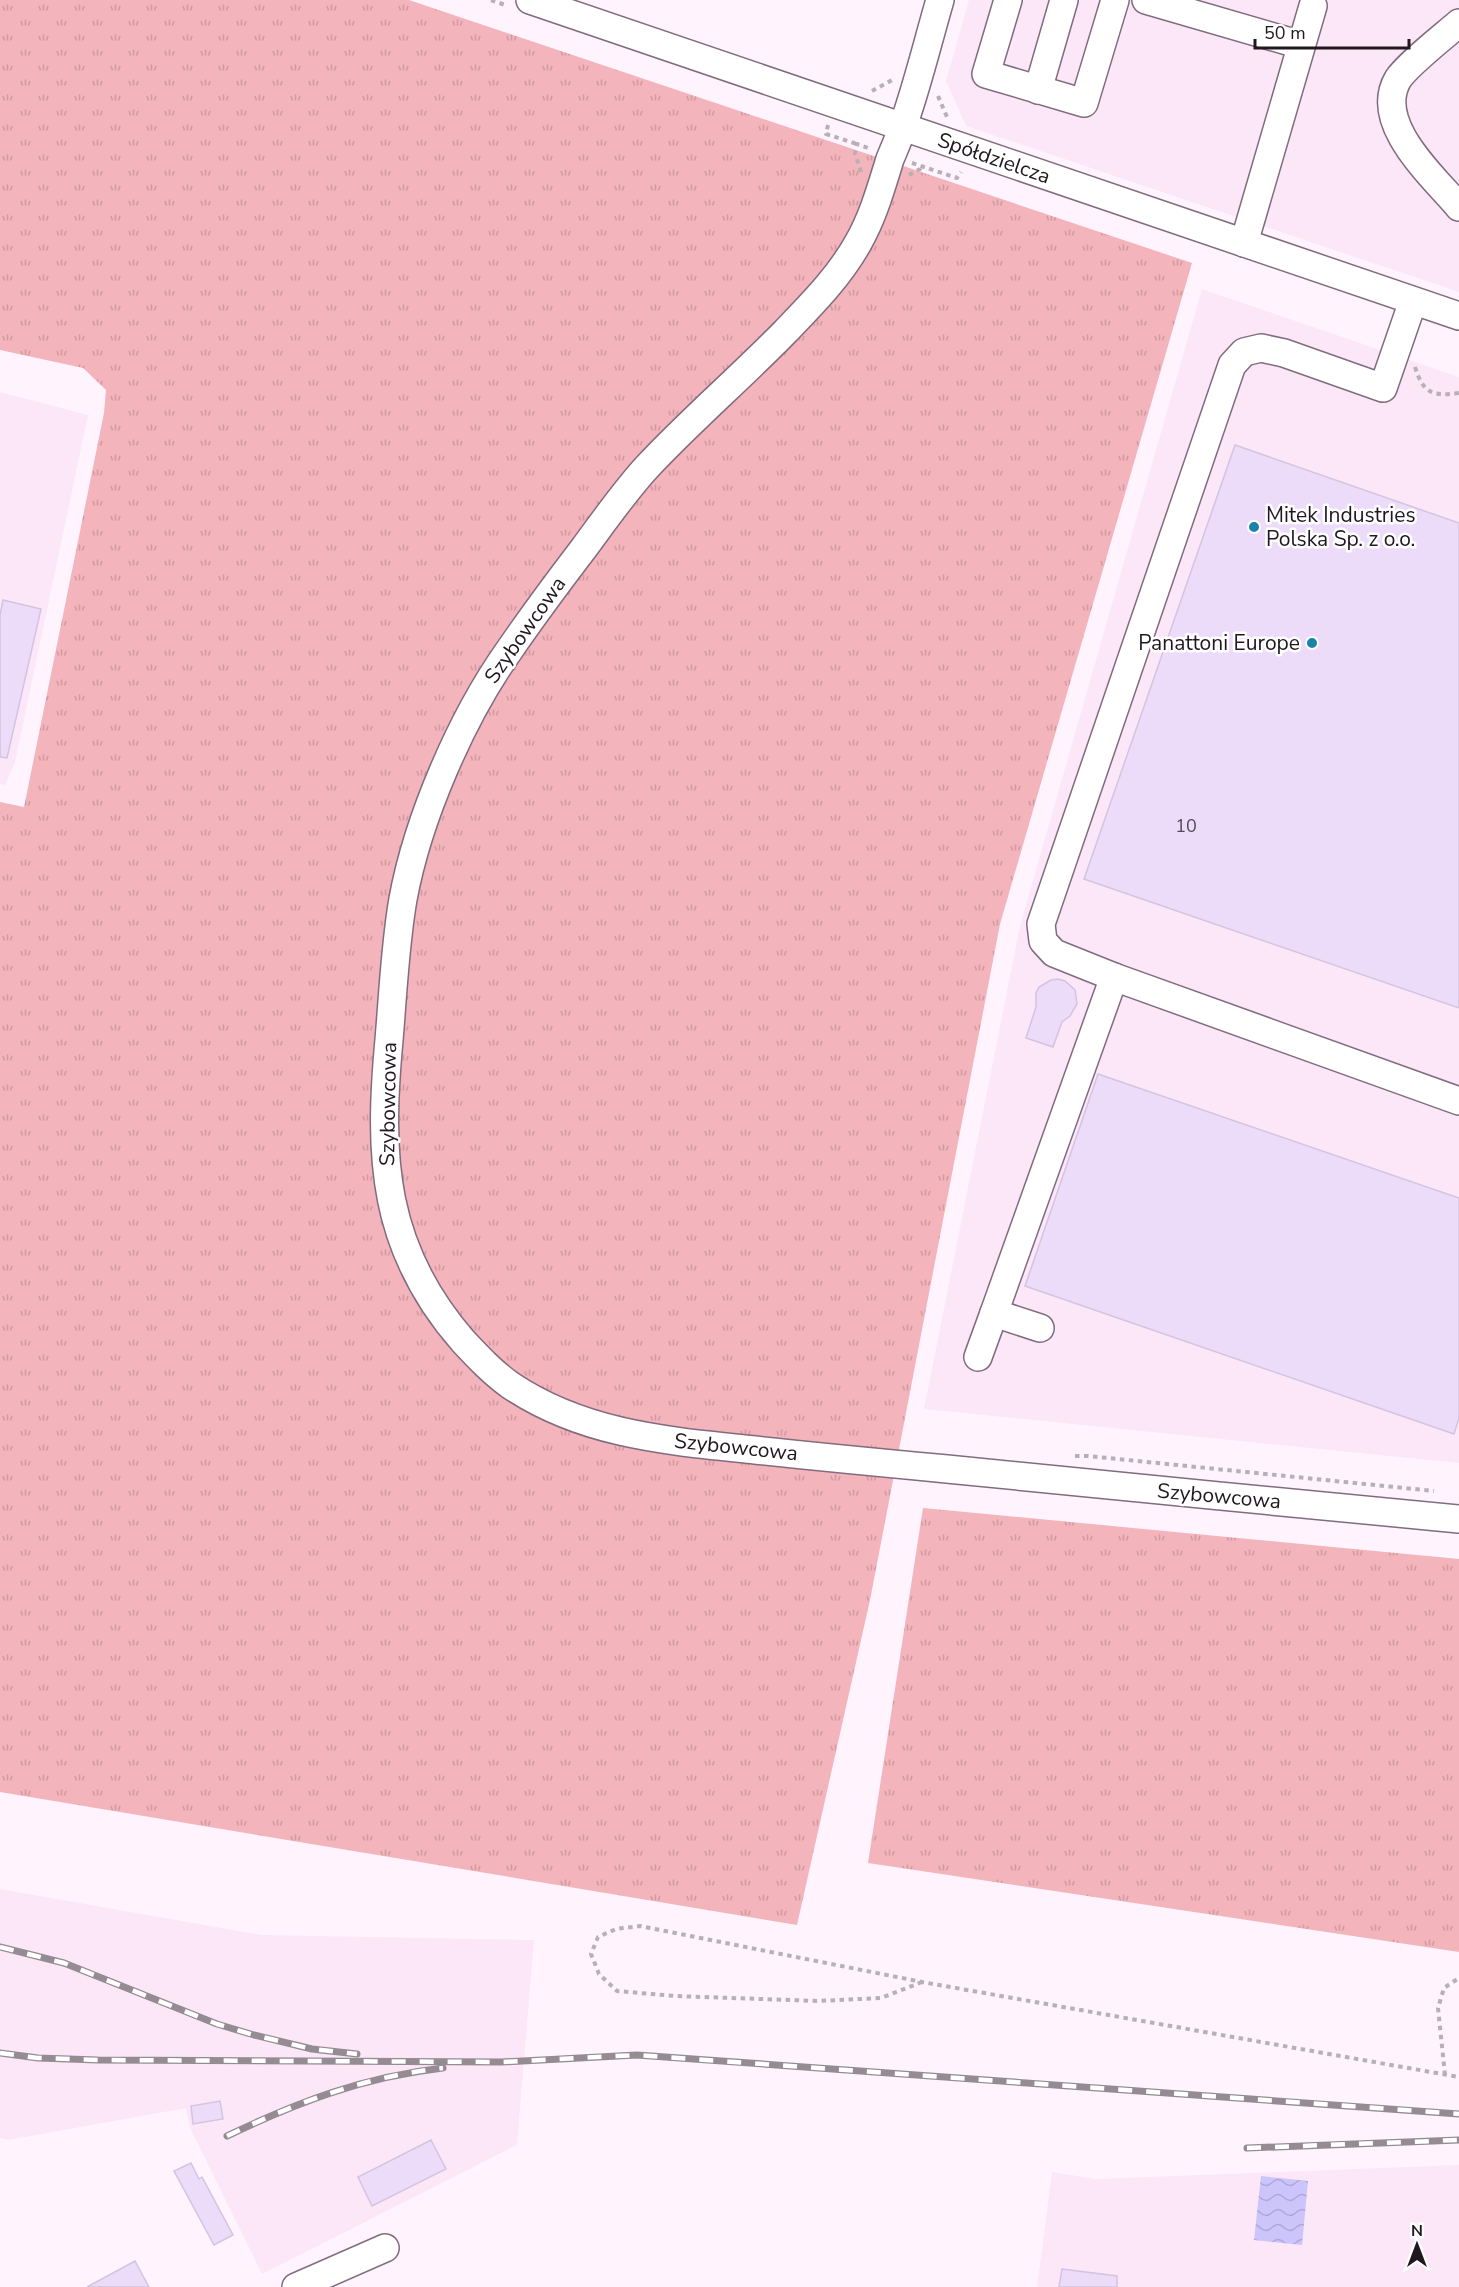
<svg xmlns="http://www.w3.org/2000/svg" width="1459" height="2287" viewBox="0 0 1459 2287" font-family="'Nunito Sans',sans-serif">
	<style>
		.built { fill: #fbe7f8 }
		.grass { fill: url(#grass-tufts) }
		.water { fill: url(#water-waves) }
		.building { fill: #ecdbf9; stroke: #d3c4df; stroke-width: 1.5 }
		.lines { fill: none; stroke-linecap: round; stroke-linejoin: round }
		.minor-casing { stroke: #826b7f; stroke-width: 30 }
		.path { stroke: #b9afb7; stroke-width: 4; stroke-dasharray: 4.5 4.5; stroke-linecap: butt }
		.minor { stroke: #fff; stroke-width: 27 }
		.rail-casing { stroke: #958b93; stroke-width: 7 }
		.rail { stroke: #fff; stroke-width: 4.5; stroke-dasharray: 14; stroke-linecap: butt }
		.poi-dot { fill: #1a83ac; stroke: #fff; stroke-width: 2 }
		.labels { text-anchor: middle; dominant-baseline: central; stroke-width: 5; stroke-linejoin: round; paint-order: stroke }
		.number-label { font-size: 18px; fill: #534856 }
		.street-label { font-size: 21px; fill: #20171f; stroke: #fff }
		.poi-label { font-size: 21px; fill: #20171f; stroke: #fff; text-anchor: start }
	</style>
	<defs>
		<pattern id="grass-tufts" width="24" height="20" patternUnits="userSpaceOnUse" patternTransform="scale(1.5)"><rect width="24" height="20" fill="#f3b4bb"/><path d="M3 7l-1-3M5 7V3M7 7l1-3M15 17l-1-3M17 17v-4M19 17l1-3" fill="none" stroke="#d09aa0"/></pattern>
		<pattern id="water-waves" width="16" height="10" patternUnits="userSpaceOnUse" patternTransform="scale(1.5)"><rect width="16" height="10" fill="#ccc5fb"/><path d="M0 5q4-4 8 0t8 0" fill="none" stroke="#afa8d7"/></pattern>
	</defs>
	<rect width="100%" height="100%" fill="#fff4fd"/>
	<g class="built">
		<polygon points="969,0 1459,0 1459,292 966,126 946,81"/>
		<polygon points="1202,289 1459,377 1459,1463 924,1409 1020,926"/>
		<polygon points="0,392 88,415 15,762 5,785 0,784"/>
		<polygon points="0,1889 262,1935 534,1940 517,2145 262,2274 190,2128 186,2108 9,2140 0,2138"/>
		<polygon points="1459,2165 1459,2287 1037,2287 1052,2172 1096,2179"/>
	</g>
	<g class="grass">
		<polygon points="0,0 409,0 1192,263 1000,924 870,1600 797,1925 0,1792 0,802 24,807 104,413 106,390 83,368 0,350"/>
		<polygon points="923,1508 1459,1559 1459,1952 868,1863"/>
	</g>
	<polygon class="water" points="1261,2176 1308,2181 1302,2245 1254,2240"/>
	<g class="building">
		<polygon points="1235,445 1459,523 1459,1008 1084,879"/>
		<polygon points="3,600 41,609 7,758 0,757 0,615"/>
		<polygon points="1058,979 1065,981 1075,990 1077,1004 1070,1016 1062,1022 1053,1047 1026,1038 1036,1007 1036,993 1039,987 1051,980"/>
		<polygon points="1098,1074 1459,1198 1459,1418 1454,1434 1025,1286"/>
		<polygon points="220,2101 223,2119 193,2124 191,2106"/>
		<polygon points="431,2140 446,2169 372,2206 358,2177"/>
		<polygon points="191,2163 199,2179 202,2177 233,2235 214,2245 174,2171"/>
		<polygon points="135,2261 149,2287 87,2287"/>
		<polygon points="1062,2269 1117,2276 1117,2287 1059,2287"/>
	</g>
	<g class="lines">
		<g class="minor-casing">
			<g id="minor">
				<polyline points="530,0 1459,316"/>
				<path d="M940 0C928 41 918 83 904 123 900 136 895 147 890 159 881 188 873 217 858 243 839 277 812 304 785 332 740 378 691 420 647 467 624 492 604 521 584 548 558 582 532 617 508 652 461 719 418 818 403 899 395 945 393 993 389 1040 378 1157 382 1248 463 1341 478 1357 492 1372 510 1385 584 1435 669 1441 755 1450 819 1457 883 1463 947 1469 1118 1486 1288 1503 1459 1519"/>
				<polyline points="1008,0 986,74 1084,103 1115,0"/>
				<polyline points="1146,0 1301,45"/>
				<path d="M1459 23C1444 36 1408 64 1398 79 1372 123 1433 176 1459 207"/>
				<polyline points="1038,90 1064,0"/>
				<polyline points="1244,243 1313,6"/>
				<polyline points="1413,301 1383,388 1284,353 1261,348 1244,352 1232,365 1041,924 1043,941 1054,953 1114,977 1459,1101"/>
				<polyline points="1040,1328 994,1313 1114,977"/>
				<polyline points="978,1357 994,1313"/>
				<polyline points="296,2287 385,2248"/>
			</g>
		</g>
		<g class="path">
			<polyline points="491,0 508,6"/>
			<polyline points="872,91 894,79"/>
			<polyline points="938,96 947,117"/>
			<polyline points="828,125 826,134 857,144"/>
			<polyline points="912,163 957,178 961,172"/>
			<polyline points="861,172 855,153 857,144 871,149"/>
			<polyline points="909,175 920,169 921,166"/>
			<path d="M1415 367C1423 393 1433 397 1459 393"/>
			<polyline points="1075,1456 1088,1456 1434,1491"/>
			<polyline points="922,1982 881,1998 818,2001 675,1996 617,1991 599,1974 591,1954 598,1937 616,1929 640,1926 922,1982 1459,2077"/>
			<polyline points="1445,2075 1438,2008 1444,1988 1459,1978"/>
		</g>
		<use href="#minor" class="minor"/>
		<g class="rail-casing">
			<g id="rail">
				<polyline points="0,1947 64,1963 217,2024 254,2035 312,2049 357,2054"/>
				<polyline points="0,2053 38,2058 98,2060 502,2062 637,2055 1459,2114"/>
				<path d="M227 2136C298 2102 363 2077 443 2068"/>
				<polyline points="1247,2148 1459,2140"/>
			</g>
		</g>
		<use href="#rail" class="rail"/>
	</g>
	<g class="poi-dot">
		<circle cx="1254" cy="527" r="6"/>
		<circle cx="1312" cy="643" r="6"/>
	</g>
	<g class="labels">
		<g class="number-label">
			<text x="1186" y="826">10</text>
		</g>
		<g class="street-label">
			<text transform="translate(994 158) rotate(19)">Spółdzielcza</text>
			<text transform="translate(525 630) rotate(-55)">Szybowcowa</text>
			<text transform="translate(388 1104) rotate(-89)">Szybowcowa</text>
			<text transform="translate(736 1447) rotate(6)">Szybowcowa</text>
			<text transform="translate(1219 1496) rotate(5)">Szybowcowa</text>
		</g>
		<g class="poi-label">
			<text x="1266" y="515">Mitek Industries<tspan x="1266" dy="24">Polska Sp. z o.o.</tspan></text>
			<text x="1300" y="643" text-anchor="end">Panattoni Europe</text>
		</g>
	</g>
	<g transform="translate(1417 2245)" stroke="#ffffff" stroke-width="4.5" paint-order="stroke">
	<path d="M0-4.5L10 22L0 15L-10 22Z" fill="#20171f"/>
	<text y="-9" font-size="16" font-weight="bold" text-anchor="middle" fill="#20171f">N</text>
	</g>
	<path d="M1255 39v9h154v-9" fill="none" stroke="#20171f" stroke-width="3"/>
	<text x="1264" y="39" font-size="18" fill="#20171f" stroke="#ffffff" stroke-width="4.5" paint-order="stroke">50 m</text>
</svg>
